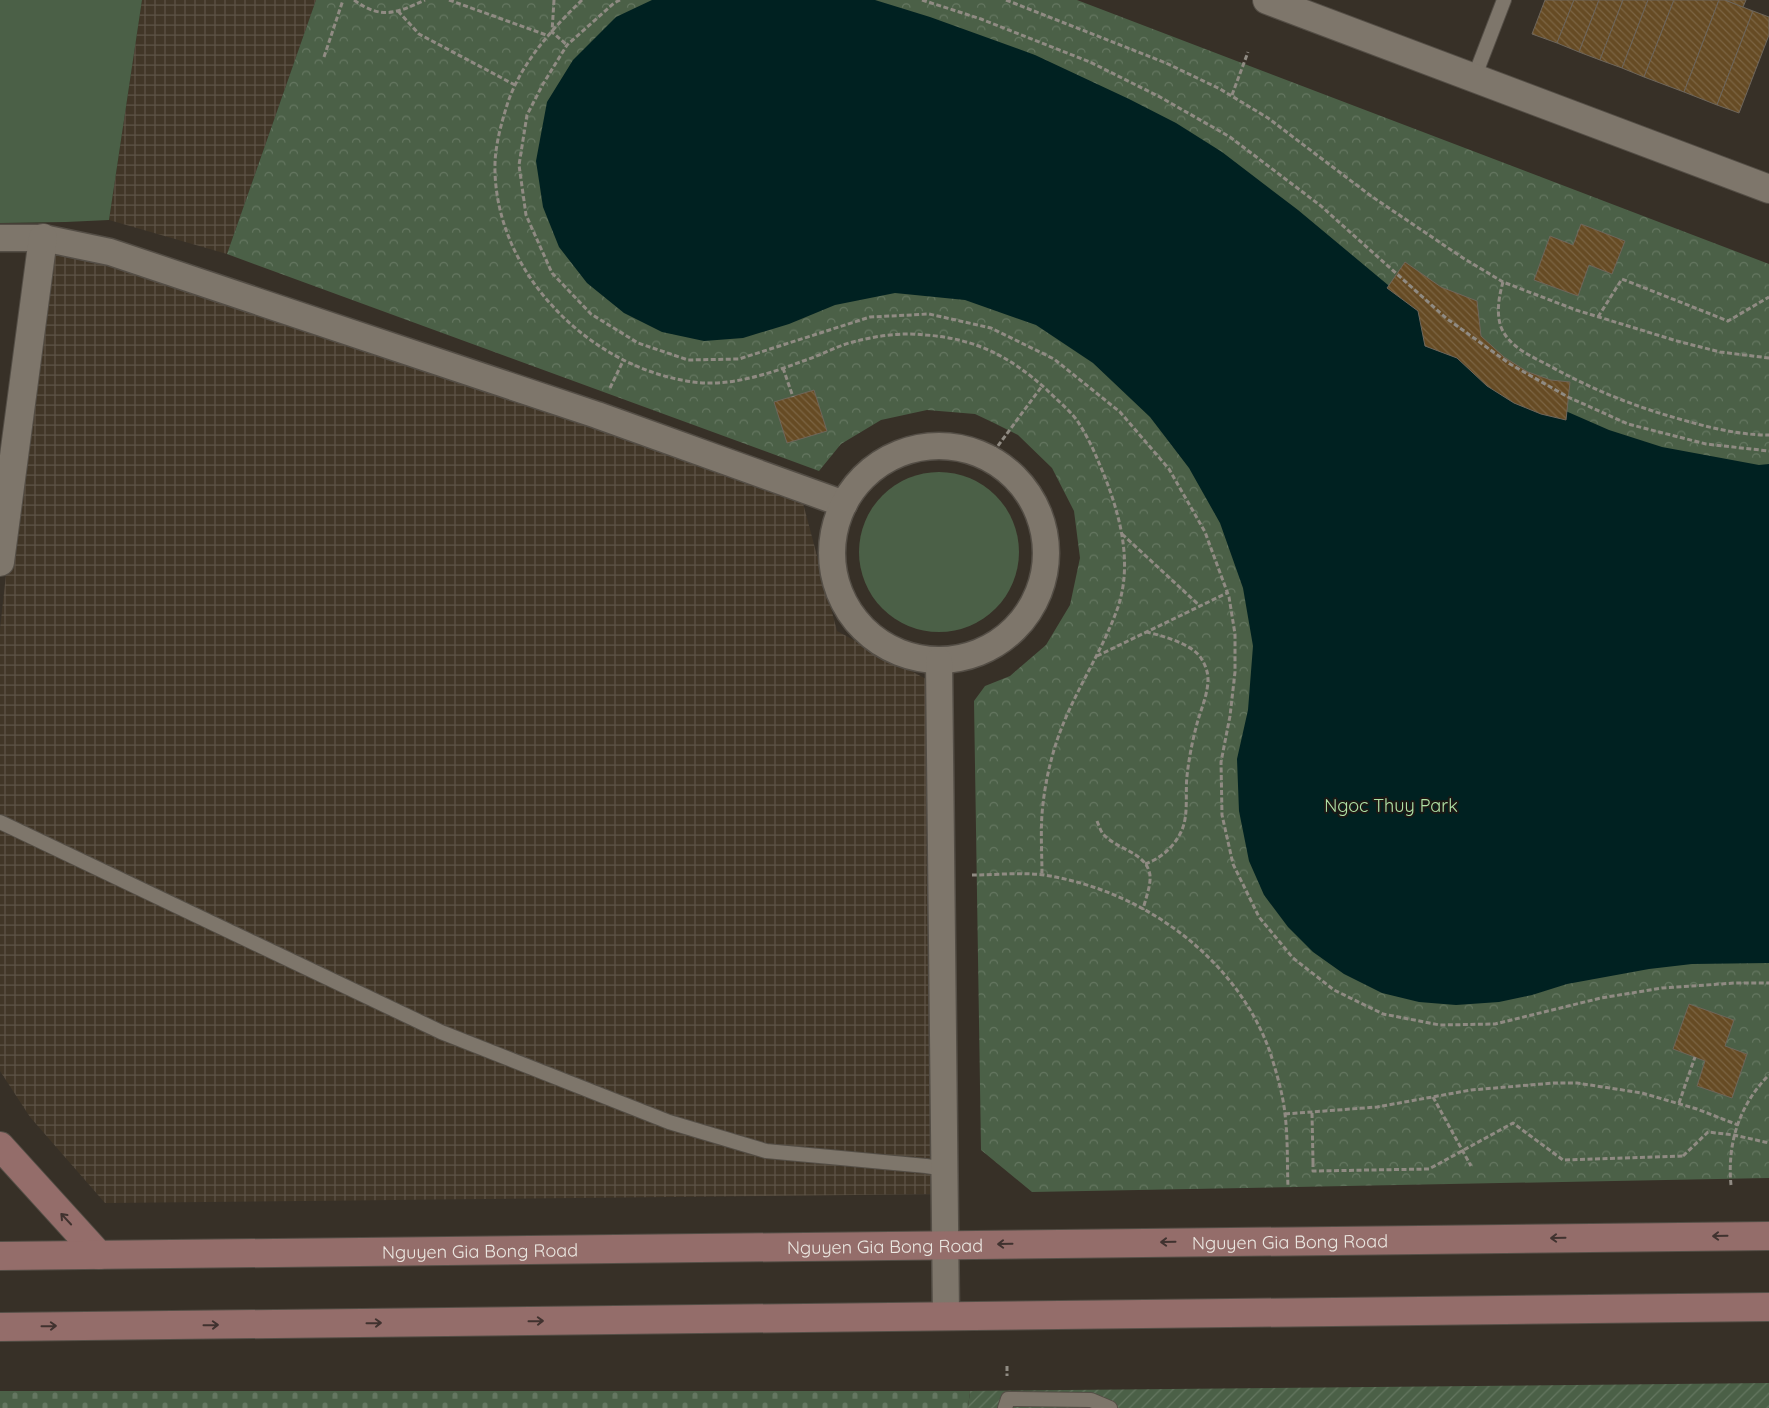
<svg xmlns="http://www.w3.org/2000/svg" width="1769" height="1408" viewBox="0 0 1769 1408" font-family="Quicksand,sans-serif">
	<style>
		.industrial { fill: url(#industrial-grid) }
		.grass { fill: #4b6047 }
		.forest { fill: url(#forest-crowns) }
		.cemetery { fill: url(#cemetery-stones) }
		.garden { fill: url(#garden-furrows) }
		.water { fill: #002121 }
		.building { fill: url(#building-back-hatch); stroke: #6e665b }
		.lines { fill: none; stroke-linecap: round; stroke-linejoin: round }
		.service-casing { stroke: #544e46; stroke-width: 16 }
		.minor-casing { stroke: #544e46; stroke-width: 29 }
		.tertiary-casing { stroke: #544e46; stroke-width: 30 }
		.secondary-casing { stroke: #544e46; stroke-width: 30 }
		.path { stroke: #908b83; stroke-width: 3; stroke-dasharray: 5 2.5; stroke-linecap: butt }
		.service { stroke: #7e766b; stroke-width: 14 }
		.minor { stroke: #7e766b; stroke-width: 26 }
		.tertiary { stroke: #7e766b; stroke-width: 28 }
		.secondary { stroke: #946d6a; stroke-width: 28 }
		.path-bridge { stroke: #908b83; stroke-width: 3; stroke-dasharray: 5 2.5; stroke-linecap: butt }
		.oneway { stroke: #40322f }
		.labels { text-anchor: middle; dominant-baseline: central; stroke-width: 4; stroke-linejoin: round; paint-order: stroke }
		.park-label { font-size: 18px; fill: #b1e3a7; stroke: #1c1915 }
		.street-label { font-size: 18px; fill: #ebe7e1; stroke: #1c1915 }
	</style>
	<defs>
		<pattern id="industrial-grid" width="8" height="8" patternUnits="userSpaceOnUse" patternTransform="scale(1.25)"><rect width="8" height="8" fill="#413627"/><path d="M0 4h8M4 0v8" fill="none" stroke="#5d5346"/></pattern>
		<pattern id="forest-crowns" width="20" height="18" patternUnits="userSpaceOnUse" patternTransform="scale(1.25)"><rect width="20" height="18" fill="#4b6047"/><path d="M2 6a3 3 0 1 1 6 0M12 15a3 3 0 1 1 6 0" fill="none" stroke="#657761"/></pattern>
		<pattern id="cemetery-stones" width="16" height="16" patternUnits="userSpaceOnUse" patternTransform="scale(1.25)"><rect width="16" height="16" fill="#4b6047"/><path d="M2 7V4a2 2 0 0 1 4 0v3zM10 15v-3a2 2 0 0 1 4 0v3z" fill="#657761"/></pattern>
		<pattern id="garden-furrows" width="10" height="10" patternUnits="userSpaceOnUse" patternTransform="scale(1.25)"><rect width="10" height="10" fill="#4b6047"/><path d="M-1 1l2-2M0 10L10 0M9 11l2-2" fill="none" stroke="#657761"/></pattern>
		<pattern id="building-back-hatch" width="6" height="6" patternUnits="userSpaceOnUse" patternTransform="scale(1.25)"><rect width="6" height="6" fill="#664b24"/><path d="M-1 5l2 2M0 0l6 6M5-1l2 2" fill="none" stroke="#7c6544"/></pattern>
	</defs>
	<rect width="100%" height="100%" fill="#373027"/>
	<g class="industrial">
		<polygon points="142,0 316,0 227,254 109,220"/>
		<polygon points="43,238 799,488 837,631 939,686 945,1194 105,1203 30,1117 0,1071 0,629"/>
	</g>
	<g class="grass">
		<polygon points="0,0 142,0 109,220 66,222 0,223"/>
		<circle cx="939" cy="552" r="80"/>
	</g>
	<polygon class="forest" points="316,0 1077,0 1769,264 1769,1178 1032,1192 981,1150 974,701 985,686 1010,676 1046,645 1070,605 1080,558 1074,511 1052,468 1018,435 992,422 975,414 927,410 881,420 841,444 819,471 227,254"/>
	<polygon class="cemetery" points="0,1391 970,1391 968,1408 0,1408"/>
	<polygon class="garden" points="1769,1383 1769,1408 968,1408 970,1391"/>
	<polygon class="water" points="652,0 875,0 930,17 1035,55 1129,99 1176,123 1222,152 1298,210 1490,370 1545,402 1609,430 1662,447 1759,465 1769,464 1769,963 1692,964 1649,969 1567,984 1532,995 1499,1002 1456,1005 1419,1002 1382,993 1344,974 1313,952 1288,927 1264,895 1249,861 1239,811 1237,759 1248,710 1253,646 1243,588 1220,523 1189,468 1150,417 1093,363 1036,325 965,300 895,293 835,305 789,324 743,338 704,341 662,332 624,313 587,283 559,247 543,207 536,161 547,102 573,60 616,17"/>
	<g class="building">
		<polygon points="1545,0 1574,0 1557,43 1532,34"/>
		<polygon points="1574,0 1599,0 1579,52 1557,43"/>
		<polygon points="1599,0 1623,0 1600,60 1579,52"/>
		<polygon points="1623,0 1648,0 1622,68 1600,60"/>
		<polygon points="1648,0 1674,0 1644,77 1622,68"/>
		<polygon points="1674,0 1719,0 1684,92 1644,77"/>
		<polygon points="1719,0 1725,0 1753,11 1717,105 1684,92"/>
		<polygon points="1725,0 1746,0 1743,7"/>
		<polygon points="1753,11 1769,17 1769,35 1739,113 1717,105"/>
		<polygon points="1581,224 1625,241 1612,274 1589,265 1578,296 1534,280 1550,236 1573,245"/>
		<polygon points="1405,262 1441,287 1477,301 1481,336 1504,357 1528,372 1551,380 1570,382 1566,420 1541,414 1514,403 1487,386 1457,358 1425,346 1418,311 1387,288"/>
		<polygon points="814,390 827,431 787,443 774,402"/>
		<polygon points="1689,1004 1734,1020 1725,1046 1747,1054 1732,1098 1697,1086 1705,1061 1673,1049"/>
	</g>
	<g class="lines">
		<g class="service-casing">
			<g id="service">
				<polyline points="1474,78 1504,0"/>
				<polyline points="0,822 441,1032 669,1122 766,1151 926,1166 945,1169"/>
				<polyline points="1005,1408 1008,1399 1091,1400 1110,1408"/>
			</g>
		</g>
		<g class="minor-casing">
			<g id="minor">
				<polyline points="0,238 43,238 110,252 597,415 844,504"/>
				<circle cx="939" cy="553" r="107"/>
				<polyline points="939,661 946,1316"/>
			</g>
		</g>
		<g class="tertiary-casing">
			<g id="tertiary">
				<polyline points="1267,0 1769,189"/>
				<polyline points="0,562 43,238"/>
			</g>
		</g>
		<g class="secondary-casing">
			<g id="secondary">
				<polyline points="0,1146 99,1255"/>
				<path id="s1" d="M0 1256 1769 1236"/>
				<polyline points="0,1327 1769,1307"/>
			</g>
		</g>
		<g class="path">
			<path d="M354 0C381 20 397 13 425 0"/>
			<polyline points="449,0 549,36"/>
			<polyline points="554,0 552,32 567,45"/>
			<path d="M582 0C552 29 522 62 508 102 501 124 494 149 495 172 498 276 591 368 693 382 729 387 769 374 803 361 819 356 833 348 849 343 874 336 901 332 926 335 976 339 1009 356 1046 389 1056 399 1067 408 1076 419 1085 432 1093 448 1099 463 1118 507 1134 559 1118 607 1104 647 1080 683 1064 722 1053 748 1046 777 1043 804 1040 828 1042 852 1042 875"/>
			<polyline points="620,0 614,3 567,45 543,84 527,115 519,165 526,215 552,273 591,314 638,343 688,360 739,359 870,317 929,314 991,328 1054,359 1120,412 1169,469 1205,532 1229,597 1235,634 1235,672 1230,716 1221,762 1222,815 1233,864 1259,917 1293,958 1334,990 1383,1014 1440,1025 1495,1024 1601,998 1662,988 1735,983 1769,983"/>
			<polyline points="922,0 981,19 1090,62 1160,97 1230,137 1321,206 1446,318 1510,364 1568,397 1628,424 1706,444 1769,451"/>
			<polyline points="1006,0 1166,63 1220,89 1268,118 1371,196 1463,258 1503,282 1576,310 1677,341 1720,352 1769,358"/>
			<polyline points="398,11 419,34 515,85"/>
			<polyline points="324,57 343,0"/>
			<polyline points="1232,95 1248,52"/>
			<path d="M1503 282C1499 296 1496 313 1501 327 1509 347 1531 356 1548 365 1591 389 1635 407 1683 420 1711 428 1739 435 1769 435"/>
			<polyline points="1598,317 1622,279 1728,321 1769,297"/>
			<polyline points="783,368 793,397"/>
			<polyline points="610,388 624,359"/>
			<polyline points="989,458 1042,386"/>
			<polyline points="1122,534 1200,606"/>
			<polyline points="1097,656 1227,593"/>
			<path d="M1097 821C1099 826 1101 832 1104 835 1117 849 1143 852 1149 871 1153 882 1145 899 1143 910"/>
			<path d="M1145 864C1161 858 1173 848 1181 832 1189 816 1185 794 1187 776 1189 757 1193 738 1198 720 1202 707 1208 693 1208 679 1208 672 1205 664 1201 658 1192 644 1163 636 1147 632"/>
			<path d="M972 875C995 875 1021 872 1044 875 1142 890 1236 957 1270 1052 1276 1071 1283 1094 1285 1114 1288 1138 1287 1163 1288 1187"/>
			<polyline points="1433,1097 1471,1166"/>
			<polyline points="1679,1103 1695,1057"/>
			<polyline points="1312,1113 1313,1162"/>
			<polyline points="1285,1114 1377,1107 1471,1090 1554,1083 1577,1083 1642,1093 1697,1109 1738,1125"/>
			<polyline points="1683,1156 1708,1132 1734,1135 1769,1143"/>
			<path d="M1731 1185C1727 1144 1739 1105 1769 1075"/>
			<polyline points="1007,1366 1007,1376"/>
		</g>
		<use href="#service" class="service"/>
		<use href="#minor" class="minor"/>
		<use href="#tertiary" class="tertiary"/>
		<use href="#secondary" class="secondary"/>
		<polyline class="path-bridge" points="1313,1162 1313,1171 1429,1169 1513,1123 1563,1160 1683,1156"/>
	</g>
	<defs><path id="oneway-shaft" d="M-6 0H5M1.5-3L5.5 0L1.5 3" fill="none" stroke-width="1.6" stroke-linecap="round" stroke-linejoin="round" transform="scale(1.25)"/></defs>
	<g class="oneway">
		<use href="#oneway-shaft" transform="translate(66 1219) rotate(-133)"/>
		<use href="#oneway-shaft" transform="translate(1720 1236) rotate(179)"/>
		<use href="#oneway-shaft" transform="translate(1558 1238) rotate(179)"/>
		<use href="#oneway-shaft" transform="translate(1168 1242) rotate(179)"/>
		<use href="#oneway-shaft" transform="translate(1005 1244) rotate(179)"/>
		<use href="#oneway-shaft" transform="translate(536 1321) rotate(-1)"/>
		<use href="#oneway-shaft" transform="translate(374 1323) rotate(-1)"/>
		<use href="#oneway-shaft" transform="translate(211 1325) rotate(-1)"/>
		<use href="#oneway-shaft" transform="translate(49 1326) rotate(-1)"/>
	</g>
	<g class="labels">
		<g class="park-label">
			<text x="1391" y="805">Ngoc Thuy Park</text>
		</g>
		<g class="street-label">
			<text stroke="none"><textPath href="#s1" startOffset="1290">Nguyen Gia Bong Road</textPath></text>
			<text stroke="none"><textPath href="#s1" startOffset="885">Nguyen Gia Bong Road</textPath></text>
			<text stroke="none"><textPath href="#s1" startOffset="480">Nguyen Gia Bong Road</textPath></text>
		</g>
	</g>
</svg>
